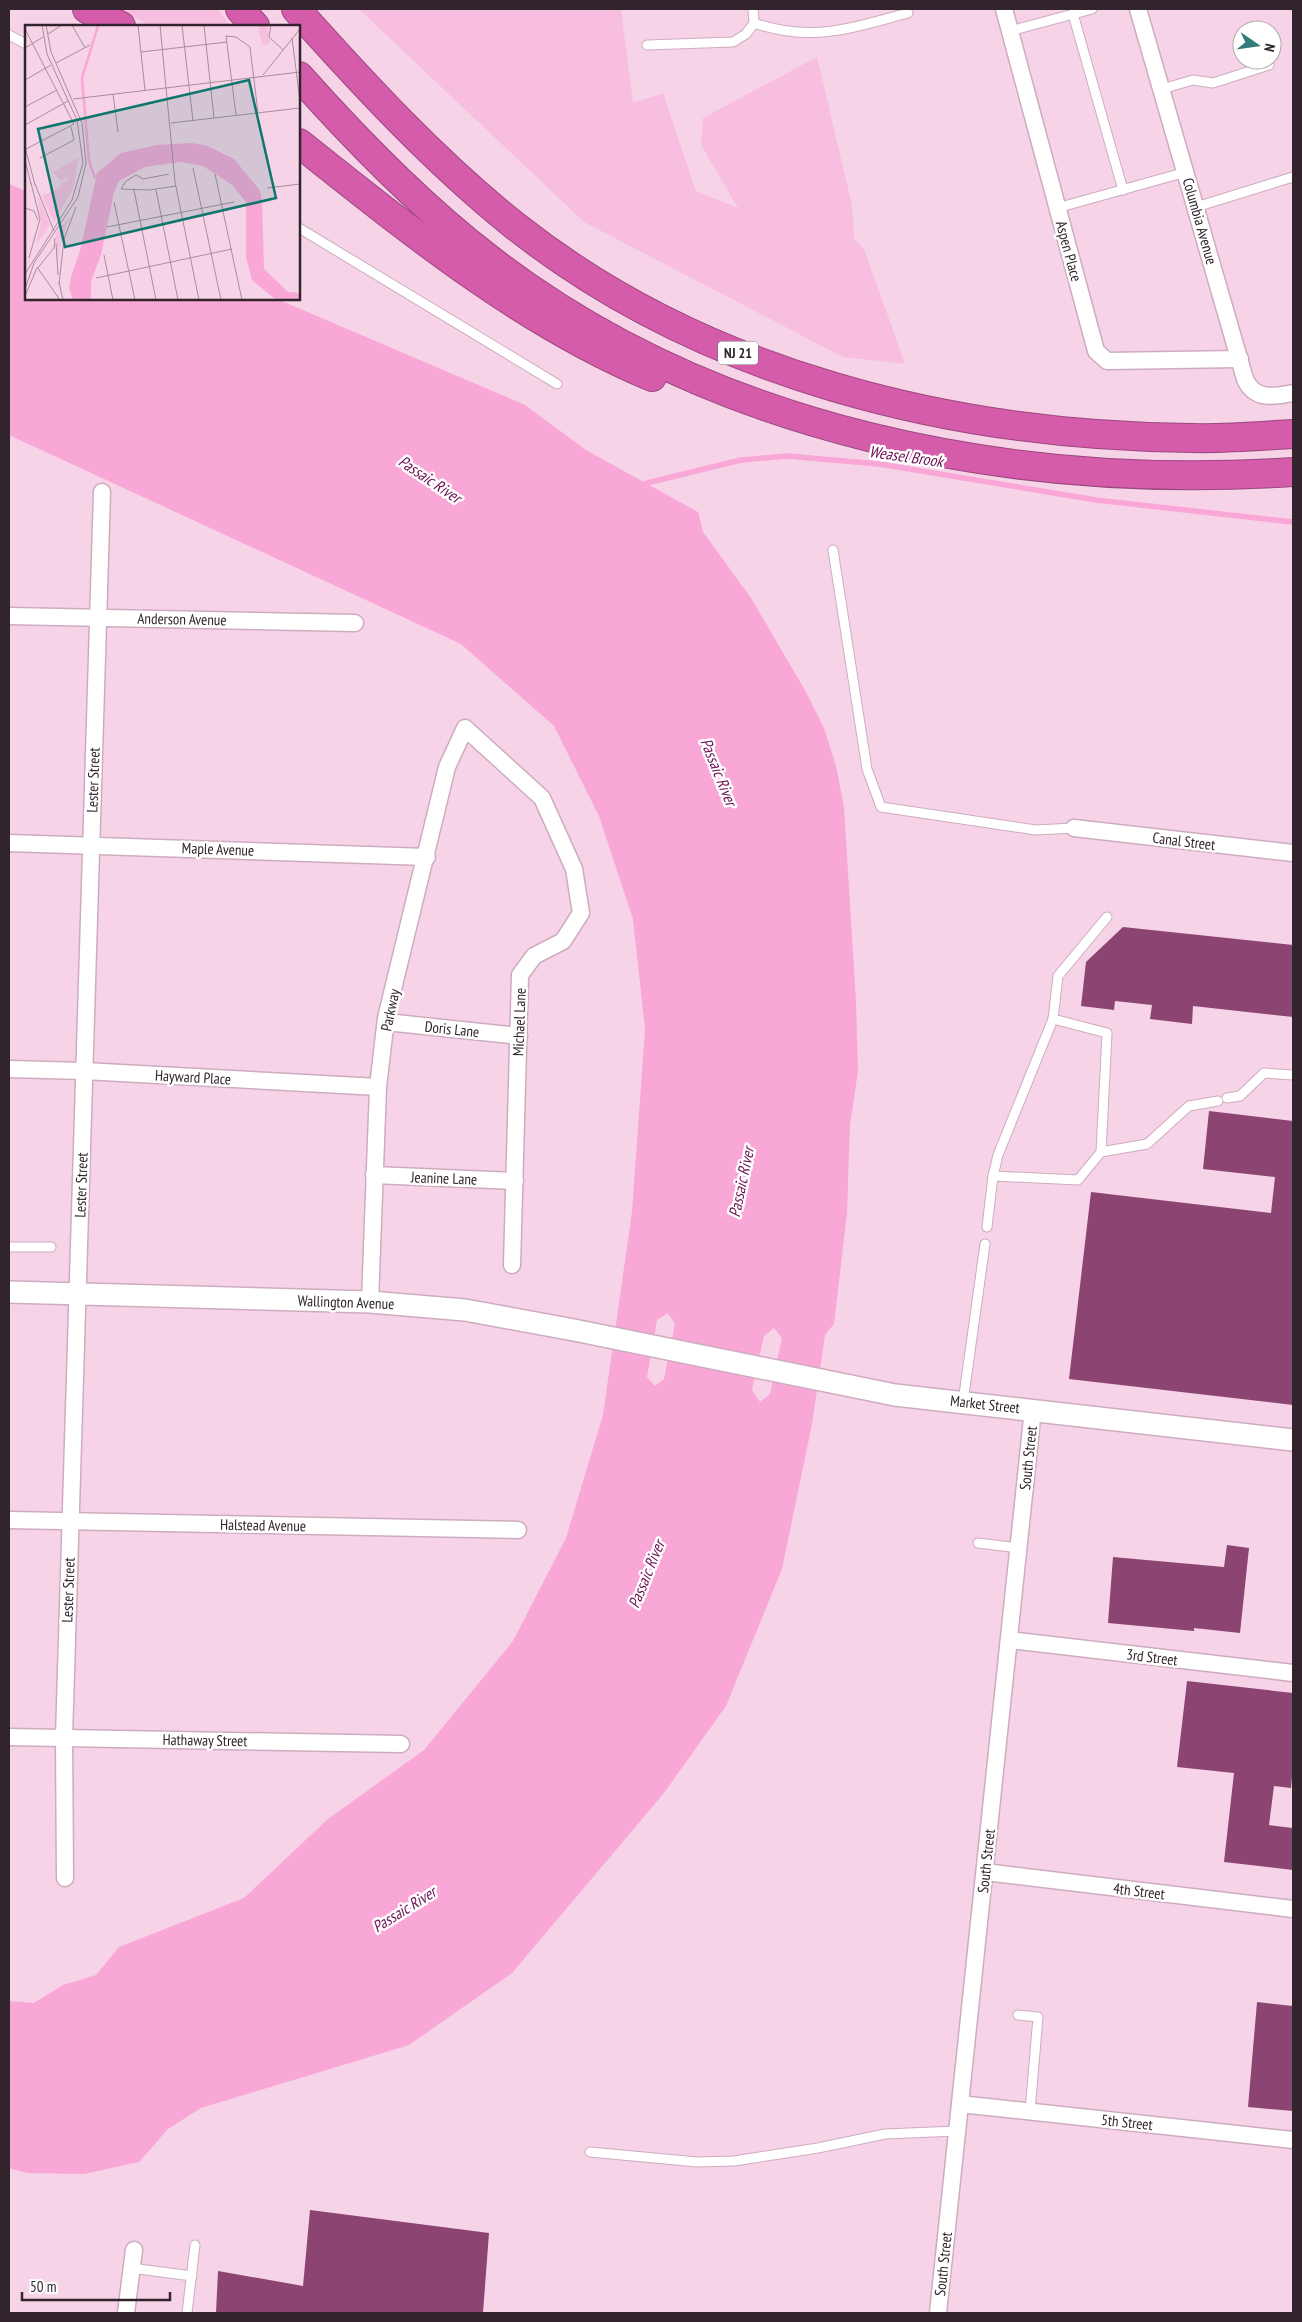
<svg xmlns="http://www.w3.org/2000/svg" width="1302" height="2322" viewBox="0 0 1302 2322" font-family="'PT Sans Narrow',sans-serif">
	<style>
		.green { fill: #f7bedf }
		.water { fill: #f8a7d7; fill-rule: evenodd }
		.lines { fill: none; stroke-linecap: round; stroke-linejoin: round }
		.stream { stroke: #f8a7d7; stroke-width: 5.5 }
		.building { fill: #8c4572 }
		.service-casing { stroke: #ceacbf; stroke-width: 11 }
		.minor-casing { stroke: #ceacbf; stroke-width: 19 }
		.tertiary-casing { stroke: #ceacbf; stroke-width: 24 }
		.motorway-casing { stroke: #9b487e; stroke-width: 30 }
		.service { stroke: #fff; stroke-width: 9 }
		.minor { stroke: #fff; stroke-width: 16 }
		.tertiary { stroke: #fff; stroke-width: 21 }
		.motorway { stroke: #d45caa; stroke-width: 28 }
		.labels { text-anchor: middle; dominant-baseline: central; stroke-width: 5; stroke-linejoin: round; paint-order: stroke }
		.shield { fill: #fff; stroke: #6f666b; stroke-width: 1 }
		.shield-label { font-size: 14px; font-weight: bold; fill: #31242c }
		.street-label { font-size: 15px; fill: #31242c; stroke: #fff }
		.water-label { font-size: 16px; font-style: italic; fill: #6d1052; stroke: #fff }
		.inset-river { fill: none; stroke: #f8a7d7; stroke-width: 2.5 }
		.inset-road { fill: none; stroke: #a88d9c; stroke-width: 1 }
		.view { fill: #0f766e; fill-opacity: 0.15; stroke: #0f766e; stroke-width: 2.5 }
		.inset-edge { fill: none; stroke: #31242c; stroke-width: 2.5 }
	</style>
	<rect width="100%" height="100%" fill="#f7d3e7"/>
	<g class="green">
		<polygon points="122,9 217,9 231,26 149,26"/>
		<polygon points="359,9 621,9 633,103 663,93 696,191 738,208 701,145 703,118 817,57 852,205 854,238 864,249 905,364 843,357 584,222"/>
	</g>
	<path class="water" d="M9 184 26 191V299H277L525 405 586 450 698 512 703 532 751 598 806 692 824 728 836 766 844 807 856 1002 858 1071 850 1125 847 1213 834 1324 825 1335 812 1424 782 1569 726 1706 664 1793 512 1973 409 2045 201 2108 168 2129 139 2162 84 2174 27 2173 9 2168V2001L34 2003 63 1985 96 1975 119 1947 244 1898 328 1819 424 1750 513 1641 566 1538 603 1415 632 1212 645 1029 633 919 599 816 554 726 461 644 9 435ZM668 1313 675 1324 664 1379 655 1386 647 1377 657 1320ZM774 1328 782 1338 770 1394 760 1402 752 1390 764 1336Z"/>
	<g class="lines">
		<polyline class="stream" points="642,487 647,483 741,460 787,456 879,464 1096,500 1293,522"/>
	</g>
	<g class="building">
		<polygon points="1123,927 1293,945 1293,1017 1193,1006 1192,1024 1150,1019 1152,1005 1115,1001 1114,1010 1081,1006 1086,962"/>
		<polygon points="1209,1111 1293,1121 1293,1405 1069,1379 1091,1192 1271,1213 1275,1177 1203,1169"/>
		<polygon points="1227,1545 1249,1548 1240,1633 1194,1628 1194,1631 1108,1623 1113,1557 1224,1567"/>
		<polygon points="1187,1681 1293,1693 1293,1766 1291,1788 1274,1786 1269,1825 1293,1828 1293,1870 1224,1862 1234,1773 1177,1767"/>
		<polygon points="1257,2002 1293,2006 1293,2111 1248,2107"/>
		<polygon points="310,2210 489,2233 483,2313 216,2313 218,2271 303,2286"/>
	</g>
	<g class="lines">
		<g class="service-casing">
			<g id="service">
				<polyline points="1073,14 1123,190"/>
				<path d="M754 23C812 43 851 28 908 13"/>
				<polyline points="1010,31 1092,9"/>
				<polyline points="9,35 26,44"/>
				<polyline points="647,45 733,42 746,34 754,23 753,9"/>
				<polyline points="1162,89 1193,80 1213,83 1269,65"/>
				<polyline points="1196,207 1293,177"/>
				<polyline points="1057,208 1186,172"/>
				<polyline points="299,228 557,384"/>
				<polyline points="833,550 867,769 881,807 1036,830 1074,828"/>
				<polyline points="1227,1098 1240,1096 1264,1073 1293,1075"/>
				<polyline points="1101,1152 1147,1144 1189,1106 1218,1101"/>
				<polyline points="993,1176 998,1155 1053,1019"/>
				<polyline points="987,1227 993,1176 1078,1180 1101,1152 1107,1033 1053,1019 1058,976 1107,917"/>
				<polyline points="9,1247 51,1247"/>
				<polyline points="963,1402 985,1244"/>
				<polyline points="978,1543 1019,1548"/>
				<polyline points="1018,2015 1038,2017 1030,2111"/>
				<polyline points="590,2152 697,2162 734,2161 818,2148 885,2134 957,2131"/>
				<polyline points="131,2268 192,2276"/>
				<polyline points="187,2313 195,2245"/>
			</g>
		</g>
		<g class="minor-casing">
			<g id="minor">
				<polyline points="1004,9 1096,351 1107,361 1240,359"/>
				<path d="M1138 9 1245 379C1254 400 1273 397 1293 393"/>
				<polyline points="9,616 355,623"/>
				<polyline points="1074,828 1293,853"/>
				<polyline points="9,843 427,857"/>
				<polyline points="386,1022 519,1036"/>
				<polyline points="9,1069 84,1071 378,1087"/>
				<polyline points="374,1175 515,1181"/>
				<polyline points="370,1302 378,1087 386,1018 447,767 465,728 542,798 574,869 581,913 563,941 534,956 520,975 512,1265"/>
				<polyline points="9,1520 518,1530"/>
				<polyline points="1010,1640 1293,1673"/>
				<polyline points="9,1737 401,1744"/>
				<polyline points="985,1872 1293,1909"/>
				<polyline points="65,1878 64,1737 102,492"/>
				<polyline points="960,2104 1293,2140"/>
				<polyline points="126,2313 134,2250"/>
				<polyline points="938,2313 1033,1409"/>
			</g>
		</g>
		<g class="tertiary-casing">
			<polyline id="tertiary" points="9,1292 370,1302 465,1310 574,1330 895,1395 1293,1440"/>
		</g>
		<g class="motorway-casing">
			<g id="motorway">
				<polyline points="87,9 121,26"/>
				<polyline points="240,9 255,26"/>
				<path d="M296 9C364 85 434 161 514 225 703 375 953 436 1191 438 1225 439 1259 436 1293 434"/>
				<path d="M299 76C357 141 419 205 488 258 714 433 1014 490 1293 472"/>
				<path d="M299 143C410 231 521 322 652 377"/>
			</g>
		</g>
		<use href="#service" class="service"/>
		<use href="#minor" class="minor"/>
		<use href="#tertiary" class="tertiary"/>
		<use href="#motorway" class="motorway"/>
	</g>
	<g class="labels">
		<rect class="shield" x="718" y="341.5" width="40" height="23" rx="4"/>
		<g class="shield-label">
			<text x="738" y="353">NJ 21</text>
		</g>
		<g class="street-label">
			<text transform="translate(1200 221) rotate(74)">Columbia Avenue</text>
			<text transform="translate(1069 251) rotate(75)">Aspen Place</text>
			<text transform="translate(182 619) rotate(1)">Anderson Avenue</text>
			<text transform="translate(93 780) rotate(-88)">Lester Street</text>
			<text transform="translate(1184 841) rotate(7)">Canal Street</text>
			<text transform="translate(218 849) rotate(2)">Maple Avenue</text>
			<text transform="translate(390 1010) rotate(-78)">Parkway</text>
			<text transform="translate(519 1022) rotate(-88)">Michael Lane</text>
			<text transform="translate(452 1029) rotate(6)">Doris Lane</text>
			<text transform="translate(193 1077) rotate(3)">Hayward Place</text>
			<text transform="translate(444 1178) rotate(2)">Jeanine Lane</text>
			<text transform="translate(81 1185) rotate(-88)">Lester Street</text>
			<text transform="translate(346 1302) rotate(2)">Wallington Avenue</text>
			<text transform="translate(985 1404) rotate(6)">Market Street</text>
			<text transform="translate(1028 1458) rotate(-84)">South Street</text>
			<text transform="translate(263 1525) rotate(1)">Halstead Avenue</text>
			<text transform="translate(68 1590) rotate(-88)">Lester Street</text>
			<text transform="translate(1152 1657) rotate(7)">3rd Street</text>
			<text transform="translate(205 1740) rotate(1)">Hathaway Street</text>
			<text transform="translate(986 1861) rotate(-84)">South Street</text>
			<text transform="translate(1139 1891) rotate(7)">4th Street</text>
			<text transform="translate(1127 2122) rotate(6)">5th Street</text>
			<text transform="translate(943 2264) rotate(-84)">South Street</text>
		</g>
		<g class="water-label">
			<text transform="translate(906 456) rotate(8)">Weasel Brook</text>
			<text transform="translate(430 479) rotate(34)">Passaic River</text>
			<text transform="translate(719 772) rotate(68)">Passaic River</text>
			<text transform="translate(741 1182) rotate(-78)">Passaic River</text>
			<text transform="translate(646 1574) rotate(-68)">Passaic River</text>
			<text transform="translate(404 1909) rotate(-32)">Passaic River</text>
		</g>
	</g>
	<g transform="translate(25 25)">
		<rect width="275" height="275" fill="#f7d3e7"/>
		<path d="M233 0H242L245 16 242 20 237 19ZM54 132 48 164 29 197 17 171 36 162 34 160 43 155V151L36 156 28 147ZM12 169 25 200 11 220 16 197ZM45 191 37 213 33 236 31 208Z" fill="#f7bedf"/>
		<path d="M166 118 180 120 209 134 234 164 237 174 239 244 263 267 275 268V275H251L227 255 221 232V177L207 160 178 141 156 137 120 142 94 156 89 167 76 230 66 256V275H48L44 263 46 252 55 226 72 148 96 128 132 120Z" fill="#f8a7d7"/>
		<path class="inset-river" d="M70 153 64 136 57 53 73 1"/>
		<path class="inset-road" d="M47 0 60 23M113 0 120 65M135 0 150 157 174 275M157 0 168 96M179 0 189 93M246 0 244 12 258 25M0 4 49 99 1 124M23 9 37 0M267 13 275 76M0 23 18 12M116 27 202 17M31 38 65 20M238 50 275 4M0 55 26 40M88 69 93 107M48 74 275 47M0 82 32 65M211 90 201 11 211 12 225 22 233 88M146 98 275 83M0 100 43 76M0 122 10 160M15 133 49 115 46 102M0 135 6 159M168 143 196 275M144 149 118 154 111 150 101 156 96 164 124 165 151 161M190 149 217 275M10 159 29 206M242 163 275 159M109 165 131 275M131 165 153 275M89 177 110 275M0 183 9 186 13 195M82 202 209 177M31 218 33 250M79 230 88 275M4 233 15 194 6 158M12 242 35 275M0 249 47 175 58 138 52 95 22 29 17 0M71 253 207 224M34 257 38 275M34 259 39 214 51 182M0 264 9 238 53 172 61 138 57 98 26 27 21 0M0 271 11 245 29 223 30 213"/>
		<path class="view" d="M224 55 251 173 40 222 13 104Z"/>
		<rect width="275" height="275" class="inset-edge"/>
	</g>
	<rect width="1302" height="2322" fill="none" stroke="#31242c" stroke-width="20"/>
	<g transform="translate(1257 45) rotate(103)"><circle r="24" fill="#ffffff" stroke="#ada7ab"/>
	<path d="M0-4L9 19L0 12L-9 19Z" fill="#337c7a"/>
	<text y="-8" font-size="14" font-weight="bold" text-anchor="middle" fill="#31242c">N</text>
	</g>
	<path d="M22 2292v8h148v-8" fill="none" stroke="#31242c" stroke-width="2.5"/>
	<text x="30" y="2292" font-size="15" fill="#31242c" stroke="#ffffff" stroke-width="4" paint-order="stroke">50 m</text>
</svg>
